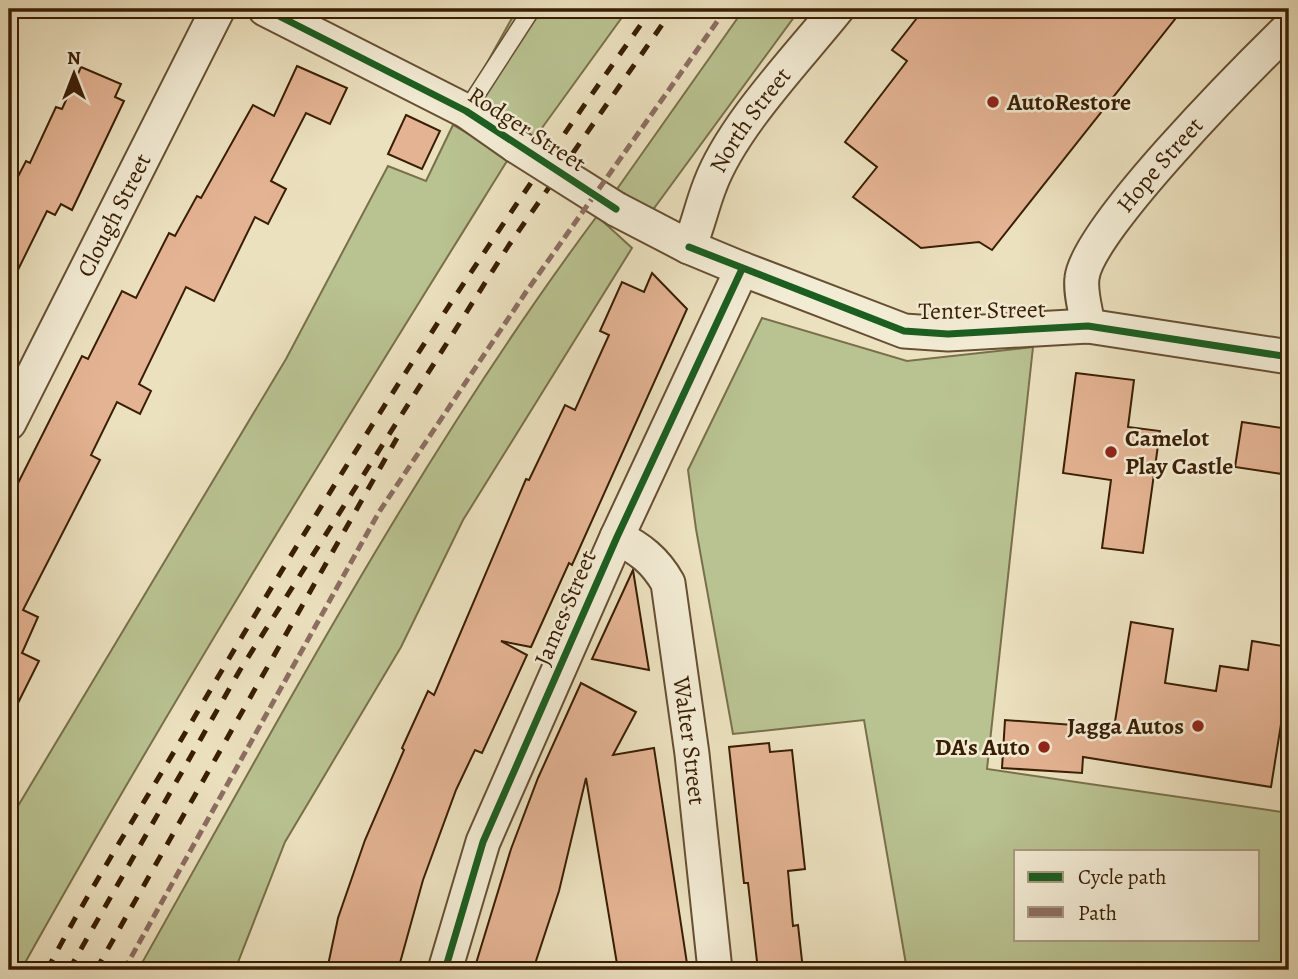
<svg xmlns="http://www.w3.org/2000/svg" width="1298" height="979" viewBox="0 0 1298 979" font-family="Alegreya,serif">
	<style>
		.green { fill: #b9c291; stroke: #79704a; stroke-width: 2; fill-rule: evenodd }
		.building { fill: #e4b393; stroke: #391e03; stroke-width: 2 }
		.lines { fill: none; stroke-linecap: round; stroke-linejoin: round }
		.lane-casing { stroke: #664f32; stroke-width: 19 }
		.street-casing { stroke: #664f32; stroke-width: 37 }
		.lane { stroke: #f3ecd5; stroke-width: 16 }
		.street { stroke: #f3ecd5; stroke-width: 33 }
		.rail { stroke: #391e03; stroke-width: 5; stroke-dasharray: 12 12; stroke-linecap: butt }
		.street-bridge-casing { stroke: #664f32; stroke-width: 37; stroke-linecap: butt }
		.street-bridge { stroke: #f3ecd5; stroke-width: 33 }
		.quiet { stroke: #8d6e63; stroke-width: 5; stroke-dasharray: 10 5; stroke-linecap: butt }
		.cycleway-casing { stroke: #f3ecd5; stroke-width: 11 }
		.cycleway { stroke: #1b5e20; stroke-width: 7 }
		.poi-dot { fill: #8f2418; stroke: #f3ecd5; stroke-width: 2.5 }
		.labels { text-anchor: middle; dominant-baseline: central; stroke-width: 5; stroke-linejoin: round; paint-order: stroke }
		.poi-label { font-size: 24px; font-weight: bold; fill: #391e03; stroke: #f3ecd5; text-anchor: start }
		.street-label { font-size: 24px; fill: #391e03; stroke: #f3ecd5 }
	</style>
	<rect width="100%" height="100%" fill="#ece1bf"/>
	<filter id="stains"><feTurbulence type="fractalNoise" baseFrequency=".00286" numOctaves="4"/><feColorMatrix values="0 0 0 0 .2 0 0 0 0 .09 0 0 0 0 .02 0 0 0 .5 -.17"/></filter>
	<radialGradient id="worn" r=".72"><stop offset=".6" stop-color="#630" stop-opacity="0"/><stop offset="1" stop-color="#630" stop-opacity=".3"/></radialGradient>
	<g class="green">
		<polygon points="517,9 628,9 534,139 479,103 472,90"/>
		<polygon points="744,9 800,9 652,211 634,204 617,189"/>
		<path d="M453 125 488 145 507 161C341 428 174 695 21 970H9V821L286 359 388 166 426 181Z"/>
		<path d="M597 216 632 248 463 520 401 647 285 842 235 970H138C282 714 421 452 597 216Z"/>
		<path d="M762 318 907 361 1033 347 987 769 1289 813V970H907L864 720 733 734 696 529 688 470ZM1258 851V939H1016V851Z"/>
	</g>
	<g class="building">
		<polygon points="924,9 1183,9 992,250 979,242 921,248 853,197 877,167 845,142 907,61 892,50"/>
		<polygon points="297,66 347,88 330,124 306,113 271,181 286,189 268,224 255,217 214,301 186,287 139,384 151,391 140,414 117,402 91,455 100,460 23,610 38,617 22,653 39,661 9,721 9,501 82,356 88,359 122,291 136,298 169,233 175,236 197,196 201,198 253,105 274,116"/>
		<polygon points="81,67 121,84 115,97 124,101 72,210 61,204 55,215 47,211 9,288 9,194 26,161 30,163 56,107 62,109"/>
		<polygon points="406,115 440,131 422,169 388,154"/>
		<polygon points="652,273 687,309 572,565 569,563 531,647 501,641 527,655 482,753 475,750 456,790 423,880 398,970 327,970 338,918 365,840 404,750 402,748 428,691 434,695 526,479 529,480 565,405 575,410 609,335 600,331 622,282 644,292"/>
		<polygon points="1076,373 1134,380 1128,427 1160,431 1143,553 1102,548 1111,480 1063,473"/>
		<polygon points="1242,422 1289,429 1289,475 1235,467"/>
		<polygon points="633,570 649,670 592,659"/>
		<polygon points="1131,622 1173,629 1165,683 1216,691 1220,666 1248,670 1252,641 1289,647 1289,674 1271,787 1083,757 1082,773 1002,768 1005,720 1114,728"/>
		<polygon points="581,683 636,712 613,755 654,748 688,970 618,970 586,778 559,891 533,970 474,970 511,849 538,778"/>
		<polygon points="769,743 770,752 792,750 805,869 788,871 793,926 798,925 803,970 758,970 748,883 744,883 729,747"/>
	</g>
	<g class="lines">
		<g class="lane-casing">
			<polyline id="lane" points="466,111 532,9"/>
		</g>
		<g class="street-casing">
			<g id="street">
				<polyline points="265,9 466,111 516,146"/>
				<polyline points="616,209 689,247 742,269 904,331 948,334 1088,326 1289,357"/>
				<path id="s1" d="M689 247C698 226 702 205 710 185 732 126 797 59 837 9"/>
				<path id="s2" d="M1088 326C1086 311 1080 293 1082 278 1087 229 1248 68 1289 28"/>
				<path id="s3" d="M9 423 218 9"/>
				<path id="s4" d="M617 537C640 549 655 560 668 583L692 754 715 970"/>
				<polyline points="445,970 483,842 617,537 742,269"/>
			</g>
		</g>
		<use href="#lane" class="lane"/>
		<use href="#street" class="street"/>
		<g class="rail">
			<path d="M47 970C91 886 143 805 191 723 334 478 487 240 652 9"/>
			<polyline points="69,970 240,670 509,245 673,9"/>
			<polyline points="96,970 397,438"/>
		</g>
		<g class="street-bridge-casing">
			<polyline id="street-bridge" points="516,146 616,209"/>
		</g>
		<use href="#street-bridge" class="street-bridge"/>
		<polyline class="quiet" points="124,970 379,512 526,292 726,9"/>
		<g class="cycleway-casing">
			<g id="cycleway">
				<polyline points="265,9 466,111 616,209"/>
				<polyline points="689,247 904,331 948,334 1088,326 1289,357"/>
				<polyline points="445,970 483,842 617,537 742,269"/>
			</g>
		</g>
		<use href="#cycleway" class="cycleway"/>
	</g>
	<g class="poi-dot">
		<circle cx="993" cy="102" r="7"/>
		<circle cx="1111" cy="452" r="7"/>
		<circle cx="1198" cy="726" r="7"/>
		<circle cx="1044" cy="747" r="7"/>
	</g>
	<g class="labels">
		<g class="poi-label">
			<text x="1007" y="102">AutoRestore</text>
			<text x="1125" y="438">Camelot<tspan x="1125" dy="28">Play Castle</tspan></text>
			<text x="1184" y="726" text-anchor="end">Jagga Autos</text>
			<text x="1030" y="747" text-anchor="end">DA's Auto</text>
		</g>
		<g class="street-label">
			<text stroke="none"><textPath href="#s1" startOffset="142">North Street</textPath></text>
			<text transform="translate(527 129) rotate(33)">Rodger Street</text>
			<text stroke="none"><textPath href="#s2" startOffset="187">Hope Street</textPath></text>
			<text stroke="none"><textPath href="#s3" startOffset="233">Clough Street</textPath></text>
			<text transform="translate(982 310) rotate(-1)">Tenter Street</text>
			<text transform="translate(565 608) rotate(-67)">James Street</text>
			<text stroke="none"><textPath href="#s4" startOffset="229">Walter Street</textPath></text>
		</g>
	</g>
	<rect width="1298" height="979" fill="none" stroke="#ece1bf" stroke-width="35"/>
	<rect x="10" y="10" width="1277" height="958" fill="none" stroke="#391e03" stroke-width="3.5"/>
	<rect x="18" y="18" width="1263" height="944" fill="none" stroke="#391e03" stroke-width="2"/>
	<rect x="1014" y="850" width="245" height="91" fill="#f3ecd5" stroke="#a99a81" stroke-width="2"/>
	<rect x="1028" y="872" width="35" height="10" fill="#1b5e20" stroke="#a99a81" stroke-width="2"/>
	<text x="1078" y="884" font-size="21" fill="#391e03">Cycle path</text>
	<rect x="1028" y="907" width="35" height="10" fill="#8d6e63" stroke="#a99a81" stroke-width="2"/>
	<text x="1078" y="920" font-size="21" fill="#391e03">Path</text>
	<g transform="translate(74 74)" stroke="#f3ecd5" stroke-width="5" paint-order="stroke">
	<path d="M0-5L12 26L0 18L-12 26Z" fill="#391e03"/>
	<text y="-10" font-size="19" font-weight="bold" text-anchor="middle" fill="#391e03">N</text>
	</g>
	<rect width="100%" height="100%" filter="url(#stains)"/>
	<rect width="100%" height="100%" fill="url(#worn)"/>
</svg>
